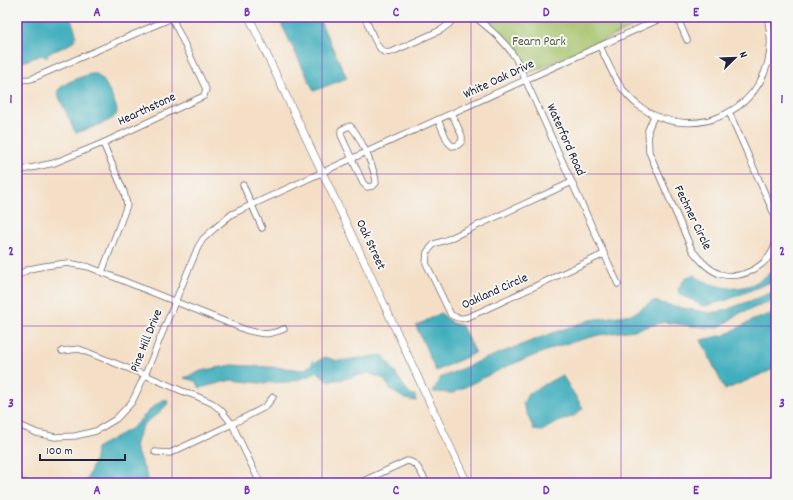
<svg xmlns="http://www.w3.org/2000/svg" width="793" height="500" viewBox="0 0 793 500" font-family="Dekko,sans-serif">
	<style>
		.green { fill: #a6c26a; stroke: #647252 }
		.water { fill: #40aebd; stroke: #31687c }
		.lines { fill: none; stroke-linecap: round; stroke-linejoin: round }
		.stream { stroke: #40aebd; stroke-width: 1.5 }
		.minor-casing { stroke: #6c646c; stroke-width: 7 }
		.tertiary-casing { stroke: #6c646c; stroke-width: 8 }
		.minor { stroke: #fff; stroke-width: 5.5 }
		.tertiary { stroke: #fff; stroke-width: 7 }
		.grid { fill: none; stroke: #7b2cbf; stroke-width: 1; stroke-opacity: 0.55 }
		.labels { text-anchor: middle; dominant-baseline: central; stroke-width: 4; stroke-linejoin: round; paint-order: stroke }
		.park-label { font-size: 13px; fill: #505a4b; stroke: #f6f6f2 }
		.street-label { font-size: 13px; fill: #22223b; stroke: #f6f6f2 }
		.neatline { fill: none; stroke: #7b2cbf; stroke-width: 1.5 }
		.grid-label { font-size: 13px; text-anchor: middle; font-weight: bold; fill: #7b2cbf }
	</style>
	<rect width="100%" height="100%" fill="#f6f6f2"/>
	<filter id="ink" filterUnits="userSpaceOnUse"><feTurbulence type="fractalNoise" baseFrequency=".025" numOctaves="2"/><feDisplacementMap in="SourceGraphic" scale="8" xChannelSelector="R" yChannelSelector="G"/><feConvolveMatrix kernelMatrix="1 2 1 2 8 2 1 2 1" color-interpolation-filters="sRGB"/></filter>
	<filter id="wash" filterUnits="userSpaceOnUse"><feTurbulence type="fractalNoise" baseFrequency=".012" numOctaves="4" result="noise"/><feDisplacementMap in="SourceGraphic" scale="16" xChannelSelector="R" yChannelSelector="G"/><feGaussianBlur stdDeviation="0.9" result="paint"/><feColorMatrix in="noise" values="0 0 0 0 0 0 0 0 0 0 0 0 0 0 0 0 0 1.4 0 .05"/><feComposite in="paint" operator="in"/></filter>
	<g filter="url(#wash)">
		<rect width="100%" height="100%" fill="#f4dfc6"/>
		<polygon class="green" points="483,17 656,17 543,67 532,72 528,72 514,48 507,37"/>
		<g class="water">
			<path d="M17 17H70C72 23 76 30 76 35 76 45 56 50 48 53L47 58 42 55 25 61 17 63Z"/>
			<polygon points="278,17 318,17 347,78 314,91"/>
			<path d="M91 74H97C105 81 108 88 112 97 114 102 119 110 116 115 112 122 84 130 76 133L73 128 57 92C63 82 81 77 91 74Z"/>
			<path d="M776 267V280L727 300 709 305 702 306 692 300 682 296 678 291C681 283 685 276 694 275 702 281 712 285 723 287 745 291 760 283 776 267Z"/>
			<polygon points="776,291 776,300 740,313 718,328 692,326 664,322 634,330 599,335 561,345 505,367 453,393 433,392 440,378 487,358 547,335 590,320 633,314 653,301 682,308 710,313 723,311"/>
			<polygon points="776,312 776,368 725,390 701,340 725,335 753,320"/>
			<polygon points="441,313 452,323 462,326 475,353 436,371 416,326"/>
			<polygon points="383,355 410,395 415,395 416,401 405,399 391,390 384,379 369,373 343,379 328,381 317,371 310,376 289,382 260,383 231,380 200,388 195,381 184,378 201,371 232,365 285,368 303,370 325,357 338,361"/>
			<polygon points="562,375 583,408 576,415 555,423 542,431 534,430 523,404 528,394 542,386"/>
			<polygon points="163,400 167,400 168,403 160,412 144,424 138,436 135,447 150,483 79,483 87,480 95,459 96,448 132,428 153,407"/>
			<polygon points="17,471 45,483 17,483"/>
		</g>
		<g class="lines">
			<g class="stream">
				<polyline points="764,303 776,300"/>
				<polyline points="311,366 313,361 316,363"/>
				<polyline points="400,395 405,399 407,398"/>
			</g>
		</g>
	</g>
	<g filter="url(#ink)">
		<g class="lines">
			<g class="minor-casing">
				<g id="minor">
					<path d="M365 17C368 25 377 49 384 52 387 53 391 52 394 51L441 30 449 24 455 17"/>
					<path d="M475 17C491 30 505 41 516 59L618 284"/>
					<polyline points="677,17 687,40"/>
					<path d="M600 46C610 68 619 91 639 106 695 148 776 106 770 35 769 29 769 23 767 17"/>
					<polyline points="17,80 31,79 174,17"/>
					<polyline points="729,112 774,214 776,223"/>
					<path d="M654 116 648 130 649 152 692 250C699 259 708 270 720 274 743 281 773 264 776 239"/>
					<polyline points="438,120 448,142 452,146 458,145 462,141 462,136 452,114"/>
					<path d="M350 126C359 133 376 172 376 183L373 186 367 187 363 183 341 135V130L345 128Z"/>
					<polyline points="17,171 54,163 103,143 204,96 206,89 172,18"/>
					<path d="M572 182 446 240 434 244 427 252 426 263 451 315C464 322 469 316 482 311L604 254"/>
					<polyline points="243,185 262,228"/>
					<polyline points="102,272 127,205 124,192 103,143"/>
					<path d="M17 276 29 269 45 266 67 263 89 267 246 330C263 334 267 336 284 329"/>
					<polyline points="62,351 79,349 145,375 182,391 196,396 212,403 221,410 232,424 260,483"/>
					<polyline points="17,424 37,433 55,437 75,436 96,431 116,419 132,402 145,375 175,302 198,247 203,239 215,228 232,214 351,159 664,17"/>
					<polyline points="155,452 170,453 232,424 265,407 273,397"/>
					<path d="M359 483 407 461C418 462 421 474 427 483"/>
				</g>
			</g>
			<g class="tertiary-casing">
				<polyline id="tertiary" points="249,17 356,244 467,483"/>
			</g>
			<use href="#minor" class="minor"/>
			<use href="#tertiary" class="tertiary"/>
		</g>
	</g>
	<path class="grid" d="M172 17V483M322 17V483M471 17V483M621 17V483M17 174H776M17 326H776"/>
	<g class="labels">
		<g class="park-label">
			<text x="539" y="42">Fearn Park</text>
		</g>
		<g class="street-label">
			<text transform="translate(499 80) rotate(-25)">White Oak Drive</text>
			<text transform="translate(147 110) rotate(-25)">Hearthstone</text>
			<text transform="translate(565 140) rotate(66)">Waterford Road</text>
			<text transform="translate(692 218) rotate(64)">Fechner Circle</text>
			<text transform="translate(370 245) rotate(65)">Oak Street</text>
			<text transform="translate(495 292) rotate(-24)">Oakland Circle</text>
			<text transform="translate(147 341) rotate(-68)">Pine Hill Drive</text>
		</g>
	</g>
	<rect width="793" height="500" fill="none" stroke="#f6f6f2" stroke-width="44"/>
	<g transform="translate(735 58) rotate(67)" stroke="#f6f6f2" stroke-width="3" paint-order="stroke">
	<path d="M0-3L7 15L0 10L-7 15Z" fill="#22223b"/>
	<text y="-6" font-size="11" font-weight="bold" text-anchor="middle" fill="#22223b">N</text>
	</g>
	<path d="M40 454v6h85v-6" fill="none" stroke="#22223b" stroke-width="2"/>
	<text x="46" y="454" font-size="12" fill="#22223b" stroke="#f6f6f2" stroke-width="3" paint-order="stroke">100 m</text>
	<rect x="22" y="22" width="749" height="456" class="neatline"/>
	<g class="grid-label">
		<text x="97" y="16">A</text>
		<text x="247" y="16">B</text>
		<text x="396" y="16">C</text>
		<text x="546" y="16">D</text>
		<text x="696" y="16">E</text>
		<text x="11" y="103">1</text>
		<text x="782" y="103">1</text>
		<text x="11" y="255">2</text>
		<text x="782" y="255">2</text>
		<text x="11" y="407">3</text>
		<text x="782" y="407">3</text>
		<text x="97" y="494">A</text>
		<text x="247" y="494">B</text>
		<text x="396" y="494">C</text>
		<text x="546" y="494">D</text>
		<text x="696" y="494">E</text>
	</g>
</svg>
